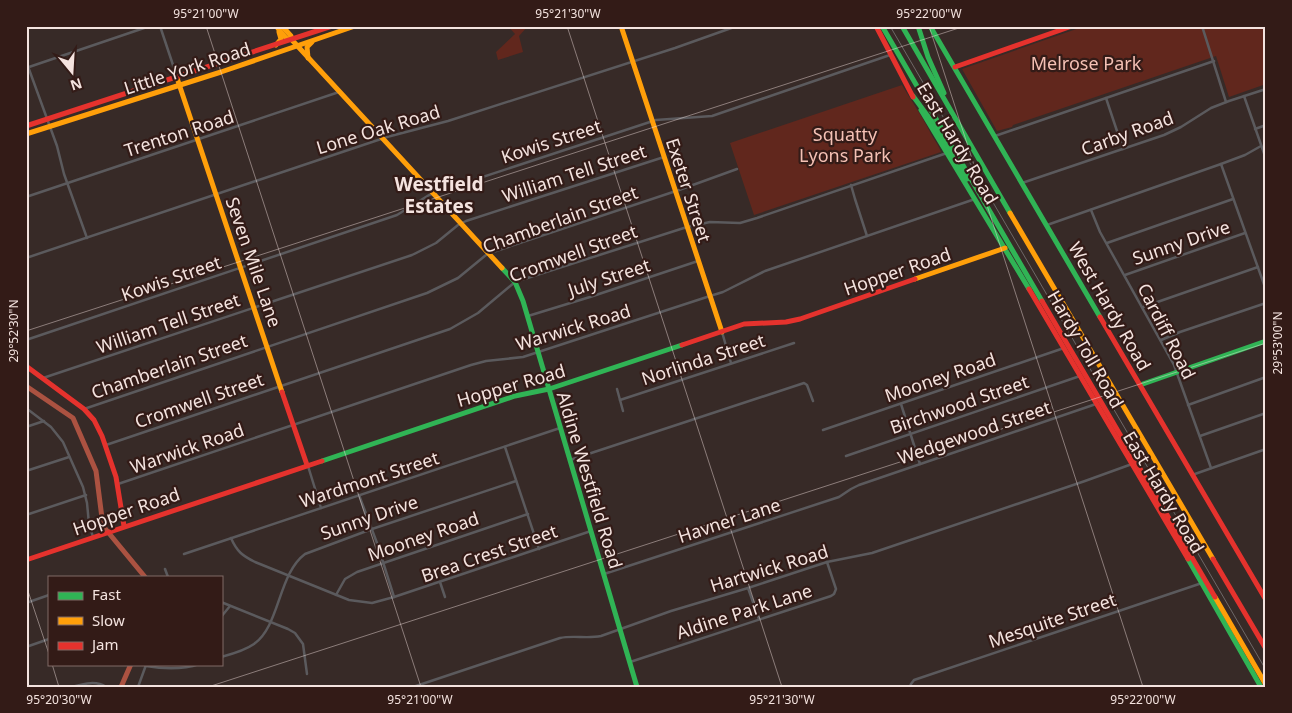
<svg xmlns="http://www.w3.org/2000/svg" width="1292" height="713" viewBox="0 0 1292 713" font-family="'Noto Sans',sans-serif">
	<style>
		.green { fill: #61271d }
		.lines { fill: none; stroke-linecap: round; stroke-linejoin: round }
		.river { stroke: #ab5241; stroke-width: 5 }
		.street { stroke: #5b5a5d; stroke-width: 2.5 }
		.fast { stroke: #30b455; stroke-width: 5 }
		.slow { stroke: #ff9f0a; stroke-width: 5 }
		.jam { stroke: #e5322d; stroke-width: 5 }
		.rail { stroke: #6e6868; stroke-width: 1 }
		.ticks { fill: none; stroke: #f4e3df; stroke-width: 1; stroke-opacity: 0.45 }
		.labels { text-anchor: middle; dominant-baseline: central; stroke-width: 4.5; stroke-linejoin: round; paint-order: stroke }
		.park-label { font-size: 18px; fill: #f4c0b4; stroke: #331b17 }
		.street-label { font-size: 18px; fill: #f4e3df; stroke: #331b17 }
		.neighbourhood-label { font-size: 19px; font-weight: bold; fill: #f4e3df; stroke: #331b17 }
		.neatline { fill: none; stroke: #f4e3df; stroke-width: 2 }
		.ticks-label { font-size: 12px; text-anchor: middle; fill: #f4e3df }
	</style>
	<rect width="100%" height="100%" fill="#372a27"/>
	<g class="green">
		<polygon points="508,26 528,26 519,36 523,52 498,60 496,52 515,34"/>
		<polygon points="1085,26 1266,26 1266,84 1229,97 1216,56 1013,125 1012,127 997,131 962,69"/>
		<path d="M902 85C911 100 922 116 930 132 933 139 939 145 941 152L754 215 730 143Z"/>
	</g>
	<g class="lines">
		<g class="river">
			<polyline points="26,386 73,418 96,471 103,526 145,577"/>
			<polyline points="121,687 131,664"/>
		</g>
		<g class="street">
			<polyline points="160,26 177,77"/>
			<polyline points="1202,26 1226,102"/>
			<polyline points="26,61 57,146 64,174 87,238"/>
			<polyline points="26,68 150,26"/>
			<polyline points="1244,96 1266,159"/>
			<polyline points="1106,98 1123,149"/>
			<polyline points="1255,129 1266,125"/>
			<polyline points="995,136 1214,61"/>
			<polyline points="1221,164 1266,290"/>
			<polyline points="1022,183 1164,135 1181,127 1211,108 1229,101 1266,89"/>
			<polyline points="851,185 855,199 867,236"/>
			<polyline points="26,197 339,92"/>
			<polyline points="1091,210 1100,232 1174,365 1211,468"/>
			<polyline points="1047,225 1221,164 1245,155 1261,146"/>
			<polyline points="1107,243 1233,199"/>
			<polyline points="26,258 387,137 448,121 675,48 737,26"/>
			<polyline points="1125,275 1245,233"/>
			<polyline points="1143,307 1258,267"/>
			<polyline points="528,316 590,297 698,261"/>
			<polyline points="722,332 731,363"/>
			<polyline points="26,340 397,215 429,195 437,192 656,120 712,116 890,55"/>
			<polyline points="1161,340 1180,332 1266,303"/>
			<polyline points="43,378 412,255 436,243 458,225 466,221 664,157"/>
			<polyline points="617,389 623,411"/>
			<polyline points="620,400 794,343"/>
			<polyline points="901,404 920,464"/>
			<polyline points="1188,405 1266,377"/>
			<polyline points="26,408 51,427 63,442 83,487 87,503 89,524 93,537"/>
			<polyline points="84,409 427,293 458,278 486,255 493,252 679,190 737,169"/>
			<polyline points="26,427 44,421"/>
			<polyline points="823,430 1064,348"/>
			<polyline points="1200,436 1266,413"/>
			<polyline points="106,445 450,329 478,313 515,282 687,227 710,222 740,223 757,218 947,153"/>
			<polyline points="505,447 539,549"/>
			<polyline points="846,456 1080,376"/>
			<polyline points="570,460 804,383 807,385 813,401"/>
			<polyline points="308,466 321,508"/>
			<polyline points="26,471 69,457"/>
			<polyline points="1192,475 1266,449"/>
			<polyline points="118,484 471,365 486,361 523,357 710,296 723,292 765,271 975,199"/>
			<polyline points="359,495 377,543 394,597"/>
			<polyline points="26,515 86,495"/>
			<path d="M231 538C237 552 243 556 255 562L349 600 372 603 394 597 591 531"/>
			<polyline points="184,554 560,428"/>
			<polyline points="165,569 168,577"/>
			<polyline points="604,574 839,497 851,489 859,485 1096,404"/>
			<polyline points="440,582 445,597"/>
			<polyline points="748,588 759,619"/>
			<polyline points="336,595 345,579 357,572 528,514"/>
			<polyline points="221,602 288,629 295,633 303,644 307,674"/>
			<polyline points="26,603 49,595"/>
			<polyline points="221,617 230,606"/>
			<polyline points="26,647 49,639"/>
			<path d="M221 657C232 654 244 651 254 644 280 626 278 574 305 554L372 529 516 481"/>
			<polyline points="630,662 831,596 834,594 836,589 827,562"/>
			<path d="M146 666C164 669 182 670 199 664"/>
			<path d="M71 687C83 684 96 680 106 687"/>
			<polyline points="138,687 146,665"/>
			<path d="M413 687 560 638C573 635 587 639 601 636L671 611 748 588 827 562 872 553 1085 481 1132 464"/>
			<polyline points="910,687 911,684 914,680 1202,583"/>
		</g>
		<g class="fast">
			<polyline points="882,26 1042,301"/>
			<polyline points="902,26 1010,213"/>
			<polyline points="918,26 928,57 944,93"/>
			<polyline points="930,26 1100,317"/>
			<polyline points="913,96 935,126 967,179"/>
			<polyline points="921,110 1029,289"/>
			<polyline points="502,268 515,282 523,301 637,687"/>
			<polyline points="1140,385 1266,341"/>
			<polyline points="322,461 515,396 549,389 682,345"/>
			<polyline points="1188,559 1261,687"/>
		</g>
		<g class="slow">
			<polyline points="276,26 286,38 292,40 502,268"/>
			<polyline points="282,26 291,36 292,40"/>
			<polyline points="621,26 722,332"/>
			<polyline points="276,45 281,39 279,32"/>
			<polyline points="308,58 307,47 312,42"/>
			<polyline points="177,78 282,392"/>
			<polyline points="26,134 221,72 355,26"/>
			<polyline points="1010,213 1213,559"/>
			<polyline points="915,279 1005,248"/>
			<polyline points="1215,597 1266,685"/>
		</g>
		<g class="jam">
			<polyline points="876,26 913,97"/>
			<polyline points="955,67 1072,26"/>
			<polyline points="26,126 332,26"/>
			<polyline points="1029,289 1188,559"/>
			<polyline points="1042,301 1215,597"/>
			<polyline points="1100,317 1266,600"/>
			<polyline points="682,345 744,324 786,322 800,319 915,279"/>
			<polyline points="26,366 84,409 94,420 102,436 116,477 124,526"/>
			<polyline points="282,392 307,465"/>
			<polyline points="1213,559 1266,649"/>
			<polyline points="26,560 322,461"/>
		</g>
		<polyline class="rail" points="890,26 1266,670"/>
	</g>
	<path class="ticks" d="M206 26 421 687M567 26 782 687M929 26 1143 687M26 331 965 26M26 585 49 654M52 664 59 687M208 687 1266 343"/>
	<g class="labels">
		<g class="park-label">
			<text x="1086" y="63">Melrose Park</text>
			<text x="845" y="134">Squatty<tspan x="845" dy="21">Lyons Park</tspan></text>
		</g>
		<g class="street-label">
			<text transform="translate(187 68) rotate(-18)">Little York Road</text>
			<text transform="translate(378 129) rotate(-17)">Lone Oak Road</text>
			<text transform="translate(179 133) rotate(-18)">Trenton Road</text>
			<text transform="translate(1127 133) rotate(-20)">Carby Road</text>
			<text transform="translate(551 141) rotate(-18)">Kowis Street</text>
			<text transform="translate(958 143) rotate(59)">East Hardy Road</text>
			<text transform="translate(574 173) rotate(-18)">William Tell Street</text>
			<text transform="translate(689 190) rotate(72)">Exeter Street</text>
			<text transform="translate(560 219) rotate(-20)">Chamberlain Street</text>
			<text transform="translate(1181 242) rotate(-19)">Sunny Drive</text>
			<text transform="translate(573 253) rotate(-20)">Cromwell Street</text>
			<text transform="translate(254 262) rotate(71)">Seven Mile Lane</text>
			<text transform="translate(897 271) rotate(-19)">Hopper Road</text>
			<text transform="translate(609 277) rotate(-18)">July Street</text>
			<text transform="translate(171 278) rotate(-19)">Kowis Street</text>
			<text transform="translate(1110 306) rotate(60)">West Hardy Road</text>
			<text transform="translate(168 323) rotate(-19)">William Tell Street</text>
			<text transform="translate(573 327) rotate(-17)">Warwick Road</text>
			<text transform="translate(1167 331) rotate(63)">Cardiff Road</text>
			<text transform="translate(1086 349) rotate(60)">Hardy Toll Road</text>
			<text transform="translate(703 359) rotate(-18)">Norlinda Street</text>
			<text transform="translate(169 366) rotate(-19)">Chamberlain Street</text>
			<text transform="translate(940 377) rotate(-19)">Mooney Road</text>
			<text transform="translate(511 385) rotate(-16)">Hopper Road</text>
			<text transform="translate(199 400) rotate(-19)">Cromwell Street</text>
			<text transform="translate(959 404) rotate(-19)">Birchwood Street</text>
			<text transform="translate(974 432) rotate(-19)">Wedgewood Street</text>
			<text transform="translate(187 448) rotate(-19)">Warwick Road</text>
			<text transform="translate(369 479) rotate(-18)">Wardmont Street</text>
			<text transform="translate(590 480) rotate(73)">Aldine Westfield Road</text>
			<text transform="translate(1164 492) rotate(59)">East Hardy Road</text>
			<text transform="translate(126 511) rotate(-19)">Hopper Road</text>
			<text transform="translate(369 517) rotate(-19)">Sunny Drive</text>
			<text transform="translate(729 520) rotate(-18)">Havner Lane</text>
			<text transform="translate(423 536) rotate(-19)">Mooney Road</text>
			<text transform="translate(489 553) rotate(-19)">Brea Crest Street</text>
			<text transform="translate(769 568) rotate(-17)">Hartwick Road</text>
			<text transform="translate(744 611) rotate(-18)">Aldine Park Lane</text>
			<text transform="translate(1052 620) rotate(-19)">Mesquite Street</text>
		</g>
		<g class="neighbourhood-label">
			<text x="439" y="184">Westfield<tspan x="439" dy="22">Estates</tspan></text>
		</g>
	</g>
	<rect width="1292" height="713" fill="none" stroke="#331b17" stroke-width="55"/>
	<rect x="48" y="576" width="175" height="90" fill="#331b17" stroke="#806b67"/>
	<rect x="58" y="592" width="25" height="8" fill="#30b455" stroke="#806b67"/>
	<text x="92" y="600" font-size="15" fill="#f4e3df">Fast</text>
	<rect x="58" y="617" width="25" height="8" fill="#ff9f0a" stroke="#806b67"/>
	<text x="92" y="626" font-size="15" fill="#f4e3df">Slow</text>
	<rect x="58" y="642" width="25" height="8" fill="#e5322d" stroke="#806b67"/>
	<text x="92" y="650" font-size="15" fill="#f4e3df">Jam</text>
	<g transform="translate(72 72) rotate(162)" stroke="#331b17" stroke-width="4" paint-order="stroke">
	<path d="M0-4L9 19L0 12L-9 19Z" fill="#f4e3df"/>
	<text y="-8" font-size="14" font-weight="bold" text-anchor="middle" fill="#f4e3df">N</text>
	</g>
	<rect x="28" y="28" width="1236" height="658" class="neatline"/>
	<g class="ticks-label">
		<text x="206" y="18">95°21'00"W</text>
		<text x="568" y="18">95°21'30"W</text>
		<text x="929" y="18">95°22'00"W</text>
		<text transform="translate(14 331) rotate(-90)" y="4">29°52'30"N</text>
		<text transform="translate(1278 343) rotate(-90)" y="4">29°53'00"N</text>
		<text x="59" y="704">95°20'30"W</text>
		<text x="420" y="704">95°21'00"W</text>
		<text x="782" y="704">95°21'30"W</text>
		<text x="1143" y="704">95°22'00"W</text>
	</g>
</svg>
